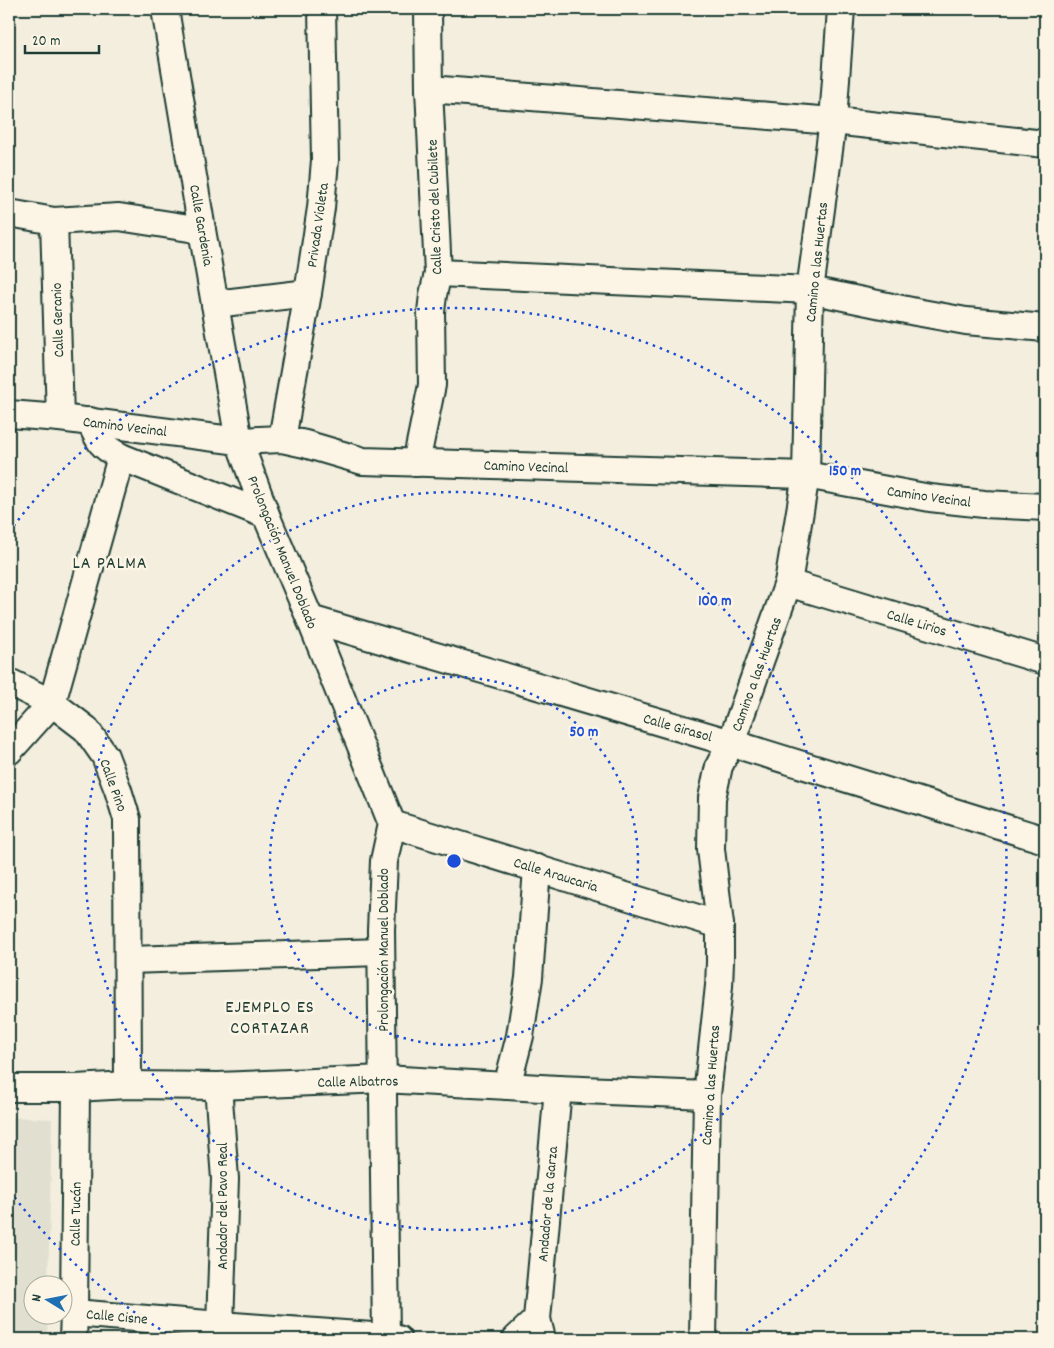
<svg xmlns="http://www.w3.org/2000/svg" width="1054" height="1348" font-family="Dekko,sans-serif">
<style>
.built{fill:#e1dfd0}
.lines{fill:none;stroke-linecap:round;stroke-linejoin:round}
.minor-casing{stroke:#1f3d34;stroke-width:30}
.minor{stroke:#fcf5e5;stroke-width:26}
.ring{fill:none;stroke:#1d4ed8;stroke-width:2.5;stroke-dasharray:2.5 5}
.labels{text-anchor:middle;stroke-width:5;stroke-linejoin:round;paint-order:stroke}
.street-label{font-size:15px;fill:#1f3d34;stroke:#fcf5e5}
.quarter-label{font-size:18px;letter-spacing:1px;fill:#1f3d34;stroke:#fcf5e5}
.centre{fill:#1d4ed8;stroke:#fcf5e5;stroke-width:2.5}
.ring-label{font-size:15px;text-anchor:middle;font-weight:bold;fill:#1d4ed8;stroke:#fcf5e5;stroke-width:5;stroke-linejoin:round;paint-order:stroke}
</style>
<rect width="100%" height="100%" fill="#f3eede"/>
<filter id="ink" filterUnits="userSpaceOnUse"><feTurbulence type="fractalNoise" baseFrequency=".02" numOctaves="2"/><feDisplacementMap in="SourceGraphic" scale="10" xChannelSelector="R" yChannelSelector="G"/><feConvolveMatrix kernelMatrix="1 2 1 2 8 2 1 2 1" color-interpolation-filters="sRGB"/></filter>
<g filter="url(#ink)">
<polygon class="built" points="9,1117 52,1119 48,1285 32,1286 32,1316 48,1316 47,1339 9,1339"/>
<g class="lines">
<g class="minor-casing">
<g id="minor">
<polyline points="165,9 202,230 239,441 266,515 310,619 392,824 384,861 381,930 386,1339"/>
<polyline points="429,89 833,121 1045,144"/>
<polyline points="9,213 54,221 119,217 202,230"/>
<polyline points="54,221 60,418"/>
<polyline points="438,273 810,290 916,312 966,321 1045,328"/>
<polyline points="215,304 308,293"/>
<polyline points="9,414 60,418 239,441 282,439 305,444 363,461 806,475 930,498 984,504 1045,507"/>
<path d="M 90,421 C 99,442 101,446 121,457 L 266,515"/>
<polyline points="282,439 308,293 321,208 325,160 322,9"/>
<polyline points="416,463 432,385 431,312 433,295 438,273 429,89 428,9"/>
<polyline points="788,583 1045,661"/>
<polyline points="310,619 731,743 1045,840"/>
<polyline points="9,682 52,703 86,729 105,756 118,790 127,819 128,1085"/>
<polyline points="9,751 52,703 121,457"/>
<polyline points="392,824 720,925"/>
<polyline points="128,960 381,952"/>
<polyline points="218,1086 225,1179 220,1325"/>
<polyline points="507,1086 520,1036 529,978 537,868"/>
<polyline points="9,1088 76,1088 128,1085 218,1086 384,1079 558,1089 707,1095"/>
<polyline points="74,1313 220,1325 386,1337 398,1339"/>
<polyline points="73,1339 74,1313 76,1088"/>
<polyline points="516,1339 537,1319"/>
<polyline points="542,1339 537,1319 558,1089"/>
<polyline points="703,1339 707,1095 719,986 720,962 720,925 711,849 712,798 719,766 731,743 788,583 806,475 810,290 833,121 841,9"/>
</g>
</g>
<use href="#minor" class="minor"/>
</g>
</g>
<g class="ring">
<circle cx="454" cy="861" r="184"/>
<circle cx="454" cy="861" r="369"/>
<path d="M173 1337A553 553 0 0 1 9 1190M9 532A553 553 0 1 1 735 1337"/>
</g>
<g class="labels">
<g class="street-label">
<text transform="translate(434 207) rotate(-92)" y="5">Calle Cristo del Cubilete</text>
<text transform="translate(202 225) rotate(80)" y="5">Calle Gardenia</text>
<text transform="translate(317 225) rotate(-82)" y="5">Privada Violeta</text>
<text transform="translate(816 262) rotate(-84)" y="5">Camino a las Huertas</text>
<text transform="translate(57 320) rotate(-92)" y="5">Calle Geranio</text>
<text transform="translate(125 426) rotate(7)" y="5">Camino Vecinal</text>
<text transform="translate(526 466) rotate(2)" y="5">Camino Vecinal</text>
<text transform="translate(929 496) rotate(8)" y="5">Camino Vecinal</text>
<text transform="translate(283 552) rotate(68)" y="5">Prolongación Manuel Doblado</text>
<text transform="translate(917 622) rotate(17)" y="5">Calle Lirios</text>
<text transform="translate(756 674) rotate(-70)" y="5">Camino a las Huertas</text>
<text transform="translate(678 727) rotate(16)" y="5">Calle Girasol</text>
<text transform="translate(114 785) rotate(70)" y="5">Calle Pino</text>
<text transform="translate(556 874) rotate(17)" y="5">Calle Araucaria</text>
<text transform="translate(383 950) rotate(-90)" y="5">Prolongación Manuel Doblado</text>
<text transform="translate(358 1081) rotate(-1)" y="5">Calle Albatros</text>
<text transform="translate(710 1085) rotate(-86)" y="5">Camino a las Huertas</text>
<text transform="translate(547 1204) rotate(-85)" y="5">Andador de la Garza</text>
<text transform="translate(222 1206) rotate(-90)" y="5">Andador del Pavo Real</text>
<text transform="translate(75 1214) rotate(-89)" y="5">Calle Tucán</text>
<text transform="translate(117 1316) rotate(5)" y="5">Calle Cisne</text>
</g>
<g class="quarter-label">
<text x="110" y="568">LA PALMA</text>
<text x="270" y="1012">EJEMPLO ES<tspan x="270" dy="21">CORTAZAR</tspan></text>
</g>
</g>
<circle cx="454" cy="861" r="8" class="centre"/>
<g class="ring-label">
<text x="845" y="475">150 m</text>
<text x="715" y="605">100 m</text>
<text x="584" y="736">50 m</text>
</g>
<rect width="1054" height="1348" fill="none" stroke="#fcf5e5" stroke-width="30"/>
<rect x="15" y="15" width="1024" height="1318" fill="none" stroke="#1f3d34" stroke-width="2" filter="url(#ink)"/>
<g transform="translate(48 1300) rotate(280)"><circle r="24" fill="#fcf5e5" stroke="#a4ab9e"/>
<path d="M0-4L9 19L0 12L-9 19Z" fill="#1f6fb2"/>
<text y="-8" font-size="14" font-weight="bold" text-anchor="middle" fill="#1f3d34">N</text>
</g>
<path d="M25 45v8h74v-8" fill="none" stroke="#1f3d34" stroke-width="2.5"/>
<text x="32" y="45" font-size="15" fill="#1f3d34" stroke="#fcf5e5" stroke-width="4" paint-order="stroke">20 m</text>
</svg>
